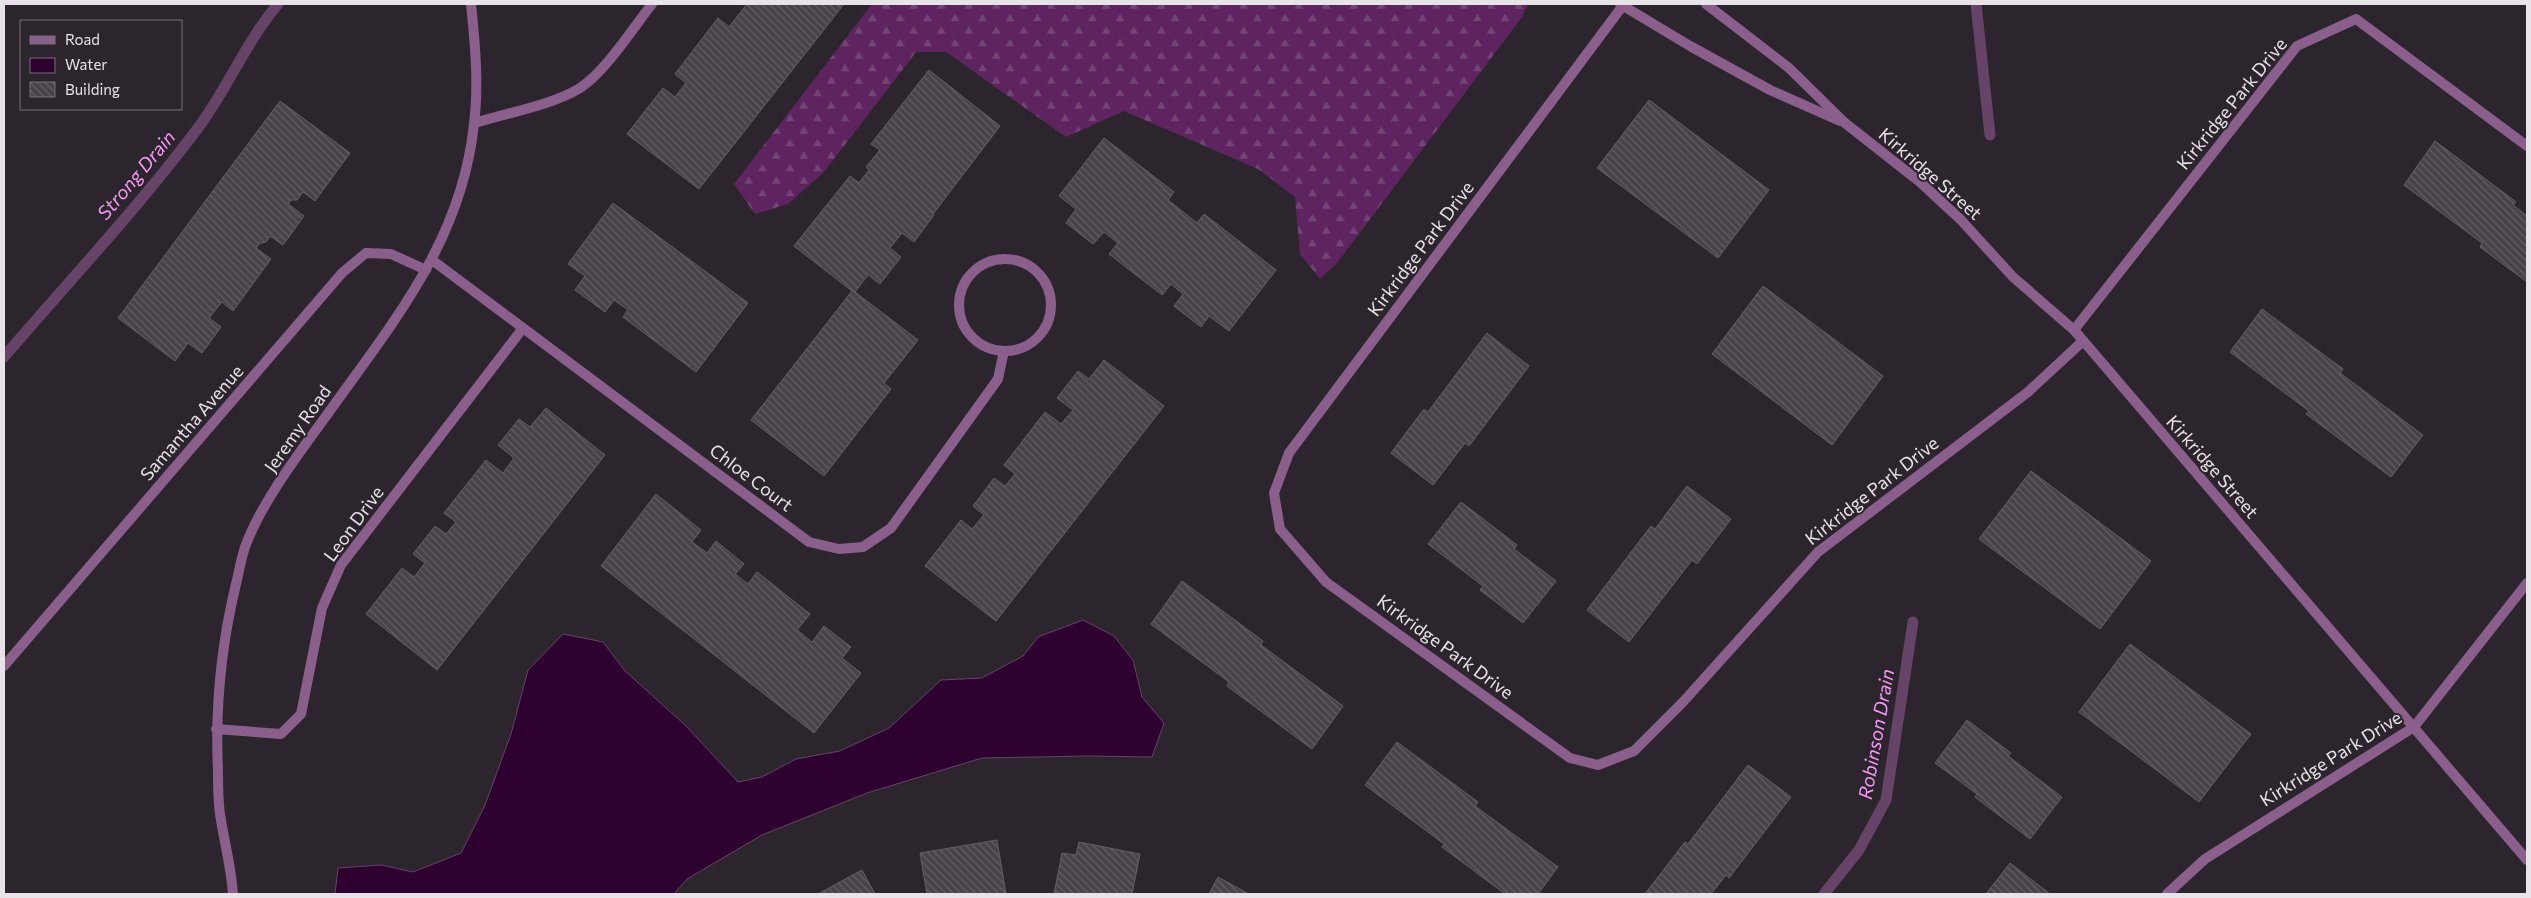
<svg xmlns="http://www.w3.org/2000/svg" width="2531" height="898" font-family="Commissioner,sans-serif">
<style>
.forest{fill:url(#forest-firs)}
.water{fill:#2d0030;stroke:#654467}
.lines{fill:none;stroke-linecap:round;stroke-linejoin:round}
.stream{stroke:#654467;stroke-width:11}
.building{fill:url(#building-back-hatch);stroke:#665d66}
.street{stroke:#8b5f8b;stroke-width:10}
.labels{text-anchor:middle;stroke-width:4;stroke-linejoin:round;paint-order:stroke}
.street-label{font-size:18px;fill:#e8e3e8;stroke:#2d252d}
.water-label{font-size:19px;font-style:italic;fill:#f398f4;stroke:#2d252d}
</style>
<defs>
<pattern id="forest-firs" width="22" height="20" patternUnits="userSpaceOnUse" patternTransform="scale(1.25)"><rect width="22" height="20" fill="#5e2460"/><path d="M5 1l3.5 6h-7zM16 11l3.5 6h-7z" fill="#754477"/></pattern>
<pattern id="building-back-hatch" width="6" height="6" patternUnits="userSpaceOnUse" patternTransform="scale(1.25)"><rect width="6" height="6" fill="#4a424a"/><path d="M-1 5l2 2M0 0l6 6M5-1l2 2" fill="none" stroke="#645d64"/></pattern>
</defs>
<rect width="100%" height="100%" fill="#2d252d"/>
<polygon class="forest" points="872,4 1528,4 1522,17 1337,263 1320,279 1300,254 1295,197 1258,169 1124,111 1066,137 946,52 916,52 824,172 788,204 755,214 734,184"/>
<polygon class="water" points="1083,620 1114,636 1133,660 1142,697 1164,723 1152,757 1088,756 982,758 867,793 762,835 687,879 674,894 335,894 338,868 381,865 413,872 461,853 485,805 511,734 528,670 563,634 603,642 625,671 685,725 738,782 762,777 796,759 840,751 889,728 941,680 982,678 1023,656 1038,637"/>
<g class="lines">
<g class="stream">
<polyline points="1976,4 1990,135"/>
<path d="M 4,357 C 69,281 138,208 198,128 C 228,88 245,43 278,4"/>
<polyline points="1824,894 1859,850 1886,800 1913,622"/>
</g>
</g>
<g class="building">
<polygon points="747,4 844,4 699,189 627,134 663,88 675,97 686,83 675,74 718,18 729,27"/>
<polygon points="929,70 1000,126 933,214 934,215 914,242 902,233 890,248 901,257 880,284 868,275 855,292 918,340 884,383 891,389 824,476 751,420 852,291 794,246 850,176 859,183 869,170 866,167 880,150 871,144"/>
<polygon points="1649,100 1769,190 1718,258 1597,168"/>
<polygon points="280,101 350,153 315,201 303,192 297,200 291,200 288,204 304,216 283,245 270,236 266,242 260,243 256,248 271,259 233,311 222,302 209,318 221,327 202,353 188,343 175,361 118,318"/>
<polygon points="1104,138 1174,192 1168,200 1197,223 1204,214 1276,270 1229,331 1209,316 1201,327 1174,306 1183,294 1171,284 1162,295 1109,254 1118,243 1104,232 1093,244 1066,223 1076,209 1059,196"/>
<polygon points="2435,141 2516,202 2513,205 2527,216 2527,282 2480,247 2482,243 2404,185"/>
<polygon points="613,203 748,303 696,372 623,317 628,310 614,300 605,312 575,290 585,276 568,264"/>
<polygon points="1763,286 1883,376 1832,445 1712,354"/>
<polygon points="2262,309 2343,369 2340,373 2423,435 2391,477 2306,414 2309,411 2230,352"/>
<polygon points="1487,333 1529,366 1469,446 1465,443 1433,485 1391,453 1424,409 1428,412"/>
<polygon points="1104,360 1164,406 996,621 925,566 961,520 972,529 984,515 973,506 994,478 1005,486 1015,474 1004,465 1045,412 1061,424 1073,410 1057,398 1078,371 1089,379"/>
<polygon points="546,408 605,455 437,670 366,614 402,568 414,577 425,563 413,554 435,526 446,534 456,522 444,513 486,460 503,473 514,458 498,445 519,419 530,427"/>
<polygon points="2031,471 2151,561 2100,629 1979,539"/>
<polygon points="1687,486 1731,519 1697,564 1692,560 1629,642 1587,610 1651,526 1655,529"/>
<polygon points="656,494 701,530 692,542 707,553 716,541 744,564 735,574 748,584 757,572 810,614 797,630 812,642 824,626 851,647 842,658 861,673 814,733 601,566"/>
<polygon points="1461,502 1517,545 1514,549 1556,581 1523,623 1480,590 1483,586 1428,544"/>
<polygon points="1182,581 1263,641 1261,645 1343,706 1312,749 1227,686 1229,682 1151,624"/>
<polygon points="2130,644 2251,734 2199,802 2079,712"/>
<polygon points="1967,720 2011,753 2008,756 2062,797 2030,839 1975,797 1977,794 1935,763"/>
<polygon points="1397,742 1478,802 1475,806 1558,867 1538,894 1505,894 1442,847 1444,844 1365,785"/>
<polygon points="1748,765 1791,797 1729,878 1726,875 1711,894 1645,894 1685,842 1688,844"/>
<polygon points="997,840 1006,894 927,894 920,853"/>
<polygon points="1079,842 1140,854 1132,894 1054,894 1062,853 1076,855"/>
<polygon points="2010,863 2050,894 1986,894"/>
<polygon points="862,870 875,894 818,894"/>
<polygon points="1218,877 1249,894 1209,894"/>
</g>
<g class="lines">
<g class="street">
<polyline points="1620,4 1690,46 1770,90 1840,121"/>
<polyline points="1624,4 1289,453 1274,493 1280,529 1326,582 1570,758 1598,765 1634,751 1683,702 1818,552 2028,392 2083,341"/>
<polyline points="1706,4 1789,68 1845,123 1920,182 1961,220 2013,277 2074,330 2527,860"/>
<path d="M 475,123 C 506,113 553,105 580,88 C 605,72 633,28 652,4"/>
<circle cx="1005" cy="305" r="46"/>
<polyline points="432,260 809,542 839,549 863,547 891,528 998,379 1004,351"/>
<polyline points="2074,330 2297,46 2356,19 2527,146"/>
<polyline points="4,666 342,273 366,253 391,254 426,270"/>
<polyline points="216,729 281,734 301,714 322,608 341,565 523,328"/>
<path d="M 233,894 C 231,866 224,841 220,814 C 218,800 218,785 218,770 C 215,707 221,646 236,584 C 239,572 241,559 245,547 C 262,501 300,452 329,412 C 394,321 462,240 474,124 C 479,84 475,43 471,4"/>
<polyline points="2167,894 2205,859 2414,727 2527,583"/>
</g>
</g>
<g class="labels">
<g class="street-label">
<text transform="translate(2232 104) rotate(-51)" y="6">Kirkridge Park Drive</text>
<text transform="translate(1930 174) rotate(41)" y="6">Kirkridge Street</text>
<text transform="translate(1421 249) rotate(-53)" y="6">Kirkridge Park Drive</text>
<text transform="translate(192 423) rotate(-49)" y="6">Samantha Avenue</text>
<text transform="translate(298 429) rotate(-55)" y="6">Jeremy Road</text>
<text transform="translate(2212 467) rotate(49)" y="6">Kirkridge Street</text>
<text transform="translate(751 478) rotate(37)" y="6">Chloe Court</text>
<text transform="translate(1872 491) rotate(-38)" y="6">Kirkridge Park Drive</text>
<text transform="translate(354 524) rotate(-54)" y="6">Leon Drive</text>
<text transform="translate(1445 647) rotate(36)" y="6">Kirkridge Park Drive</text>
<text transform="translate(2331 759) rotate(-32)" y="6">Kirkridge Park Drive</text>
</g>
<g class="water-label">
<text transform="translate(136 175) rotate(-50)" y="7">Strong Drain</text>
<text transform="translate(1876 734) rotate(-80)" y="7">Robinson Drain</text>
</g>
</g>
<rect width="2531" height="898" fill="none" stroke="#e8e3e8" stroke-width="10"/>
<rect x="20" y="20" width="162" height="90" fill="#2d252d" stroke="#787178"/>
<rect x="30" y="36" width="25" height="8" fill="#8b5f8b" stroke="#787178"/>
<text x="65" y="45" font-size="15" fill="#e8e3e8">Road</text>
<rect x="30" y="58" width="25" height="15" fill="#2d0030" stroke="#787178"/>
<text x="65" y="70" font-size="15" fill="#e8e3e8">Water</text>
<rect x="30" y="82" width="25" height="15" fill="url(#building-back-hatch)" stroke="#787178"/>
<text x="65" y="95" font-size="15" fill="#e8e3e8">Building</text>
</svg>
